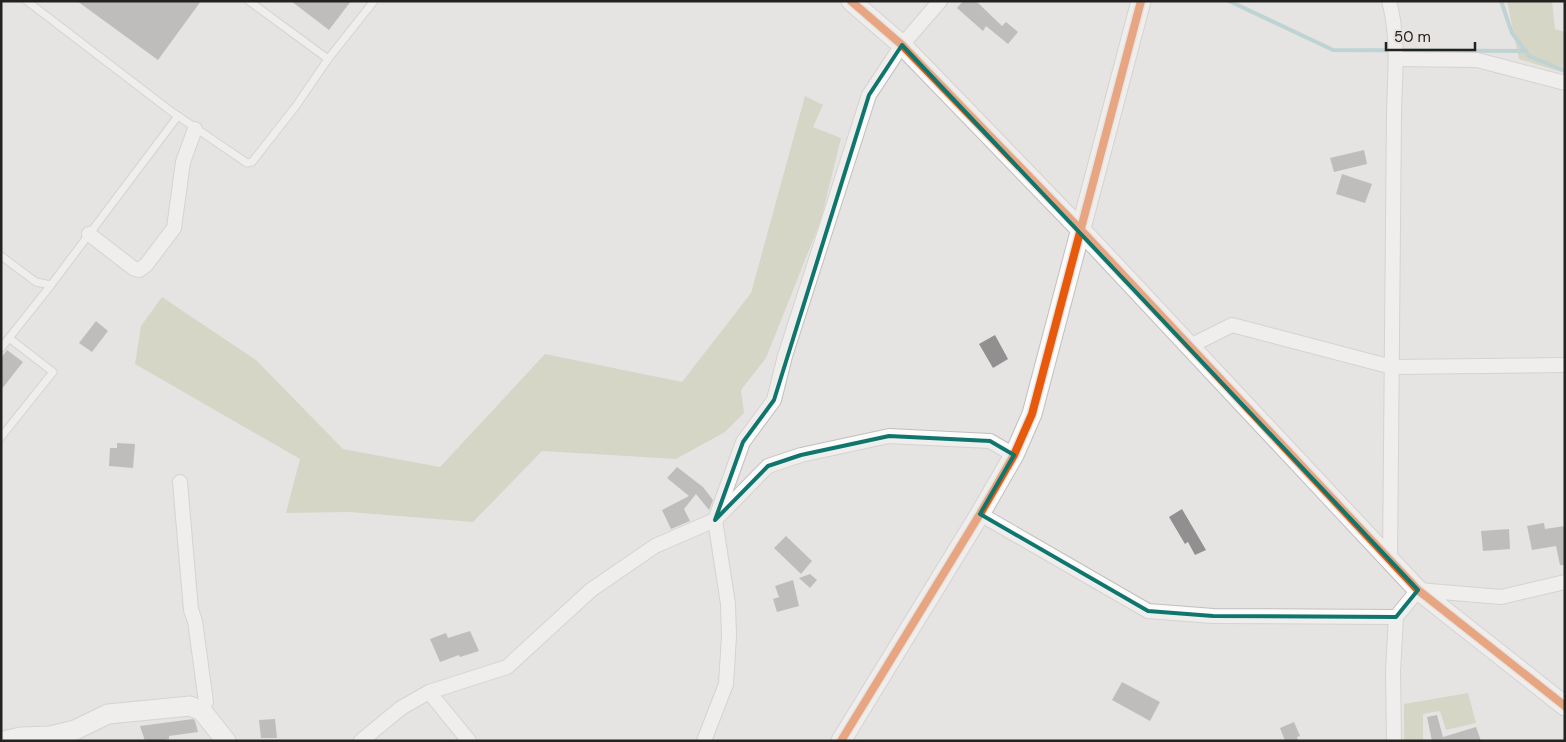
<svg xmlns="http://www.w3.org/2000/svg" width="1566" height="742" font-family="'DM Sans',sans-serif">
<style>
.forest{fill:#c3c5a7}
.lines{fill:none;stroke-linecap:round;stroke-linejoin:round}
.stream{stroke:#8ebec2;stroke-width:4}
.building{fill:#918f8f}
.lane-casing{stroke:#c1bfbe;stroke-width:9}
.street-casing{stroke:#c1bfbe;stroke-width:16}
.secondary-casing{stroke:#c1bfbe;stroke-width:21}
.lane{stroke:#fbfbfb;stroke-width:7}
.street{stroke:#fbfbfb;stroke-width:14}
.secondary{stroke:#fbfbfb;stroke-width:19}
.cycleway-casing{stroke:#e8e4e0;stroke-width:11}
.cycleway{stroke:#e8590c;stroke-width:8}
.marked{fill:none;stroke:#0f766e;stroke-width:4;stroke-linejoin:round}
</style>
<rect width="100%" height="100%" fill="#e6e4e2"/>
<g class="forest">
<polygon points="1507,1 1552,1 1555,29 1565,32 1565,73 1519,59"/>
<polygon points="805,96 823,105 813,127 841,138 821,220 766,358 741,390 744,413 725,432 676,459 542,451 473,522 349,512 286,513 300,459 135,364 141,326 162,297 256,360 343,449 440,467 545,354 682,382 751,293"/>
<polygon points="1468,693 1476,723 1446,730 1440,711 1423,714 1423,741 1404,741 1404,704"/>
</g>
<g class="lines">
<g class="stream">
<polyline points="1229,1 1333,50 1526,51"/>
<polyline points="1501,1 1512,33 1529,56 1565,71"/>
</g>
</g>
<g class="building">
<polygon points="77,1 201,1 158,60"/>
<polygon points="291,1 351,1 329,30"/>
<polygon points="963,1 976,1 1002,26 1006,22 1018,32 1008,44 986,26 983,31 957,8"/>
<polygon points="1364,150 1367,164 1334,172 1330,158"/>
<polygon points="1342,174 1372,184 1365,203 1336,194"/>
<polygon points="96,321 108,331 92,352 79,343"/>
<polygon points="995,335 1008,359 993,368 979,344"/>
<polygon points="7,350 23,362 1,390 1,358"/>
<polygon points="117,443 135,444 133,468 109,466 110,448 117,448"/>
<polygon points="677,467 703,487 713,500 709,510 696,494 684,509 690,521 671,529 662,510 689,496 667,478"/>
<polygon points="1182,509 1206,550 1195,555 1188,542 1185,544 1169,517"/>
<polygon points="1544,523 1545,529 1565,526 1565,565 1560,565 1556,546 1532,550 1527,526"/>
<polygon points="1509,529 1510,549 1483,551 1481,531"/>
<polygon points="786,536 812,561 801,574 774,548"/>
<polygon points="810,574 817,580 810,588 799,578"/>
<polygon points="793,580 799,606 777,612 773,599 779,597 775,586"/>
<polygon points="470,631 479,651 460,657 459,655 440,662 430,639 446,633 448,638"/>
<polygon points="1122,682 1160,702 1150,721 1112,700"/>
<polygon points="1437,715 1443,737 1476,727 1481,741 1432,741 1427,717"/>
<polygon points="193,719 195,721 198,732 169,736 169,739 158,741 145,741 140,726"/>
<polygon points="275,719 277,738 261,738 259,720"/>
<polygon points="1294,722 1300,736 1297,737 1298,741 1285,741 1280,728"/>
</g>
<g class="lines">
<g class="lane-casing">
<g id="lane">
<polyline points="27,1 172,112 247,163 252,162 296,106 328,59"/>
<polyline points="249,1 328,59 374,1"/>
<polyline points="1,256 36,282 51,285 178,116"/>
<polyline points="1,348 51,285"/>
<polyline points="1,437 53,372 9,338"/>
</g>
</g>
<g class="street-casing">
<g id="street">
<path d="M 1389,1 C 1399,37 1395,75 1394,112 L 1390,562"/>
<polyline points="1396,59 1477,60 1565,83"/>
<polyline points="89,234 133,268 139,270 146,265 174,228 183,162 195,129"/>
<polyline points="1190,346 1232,325 1392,367 1565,365"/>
<polyline points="180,482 191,610 195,621 206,702 202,711"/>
<polyline points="980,514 1148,611 1213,616 1396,617 1418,590 1501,597 1565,582"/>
<polyline points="429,692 469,741"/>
<polyline points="361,741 401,708 429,692 507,667 591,590 655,546 715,520 768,466 801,455 889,436 990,441 1014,455"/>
<polyline points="704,741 726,684 729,636 728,604 715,520 743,442 774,400 785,356 869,95 902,45 940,1"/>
<polyline points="1394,741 1393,671 1396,617"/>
</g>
</g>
<g class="secondary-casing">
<g id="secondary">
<polyline points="851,1 902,45 1081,230 1418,590 1565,706"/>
<polyline points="3,741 21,737 50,736 75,730 108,714 190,706 202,711 226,741"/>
<polyline points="841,741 980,514 1014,455 1032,414 1141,1"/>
</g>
</g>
<use href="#lane" class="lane"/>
<use href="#street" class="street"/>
<use href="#secondary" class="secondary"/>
<g class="cycleway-casing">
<g id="cycleway">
<polyline points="851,1 902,45 1081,230 1418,590 1565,706"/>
<polyline points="841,741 980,514 1014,455 1032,414 1141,1"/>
</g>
</g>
<use href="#cycleway" class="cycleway"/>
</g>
<path d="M0 0H1566V742H0ZM 902,45 L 1418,590 L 1396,617 L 1213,616 L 1148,611 L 980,514 L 1014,455 L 990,441 L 889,436 L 801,455 L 768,466 L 715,520 L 743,442 L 774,400 L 869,95 Z" fill="#e6e4e2" fill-opacity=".55" fill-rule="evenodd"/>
<path class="marked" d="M 902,45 L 1418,590 L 1396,617 L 1213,616 L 1148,611 L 980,514 L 1014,455 L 990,441 L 889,436 L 801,455 L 768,466 L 715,520 L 743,442 L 774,400 L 869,95 Z"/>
<rect width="1566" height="742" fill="none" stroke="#232221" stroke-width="5"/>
<path d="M1386 42v8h89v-8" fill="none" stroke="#232221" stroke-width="2.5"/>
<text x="1394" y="42" font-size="15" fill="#232221" stroke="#e8e4e0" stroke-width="4" paint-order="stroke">50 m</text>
</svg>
